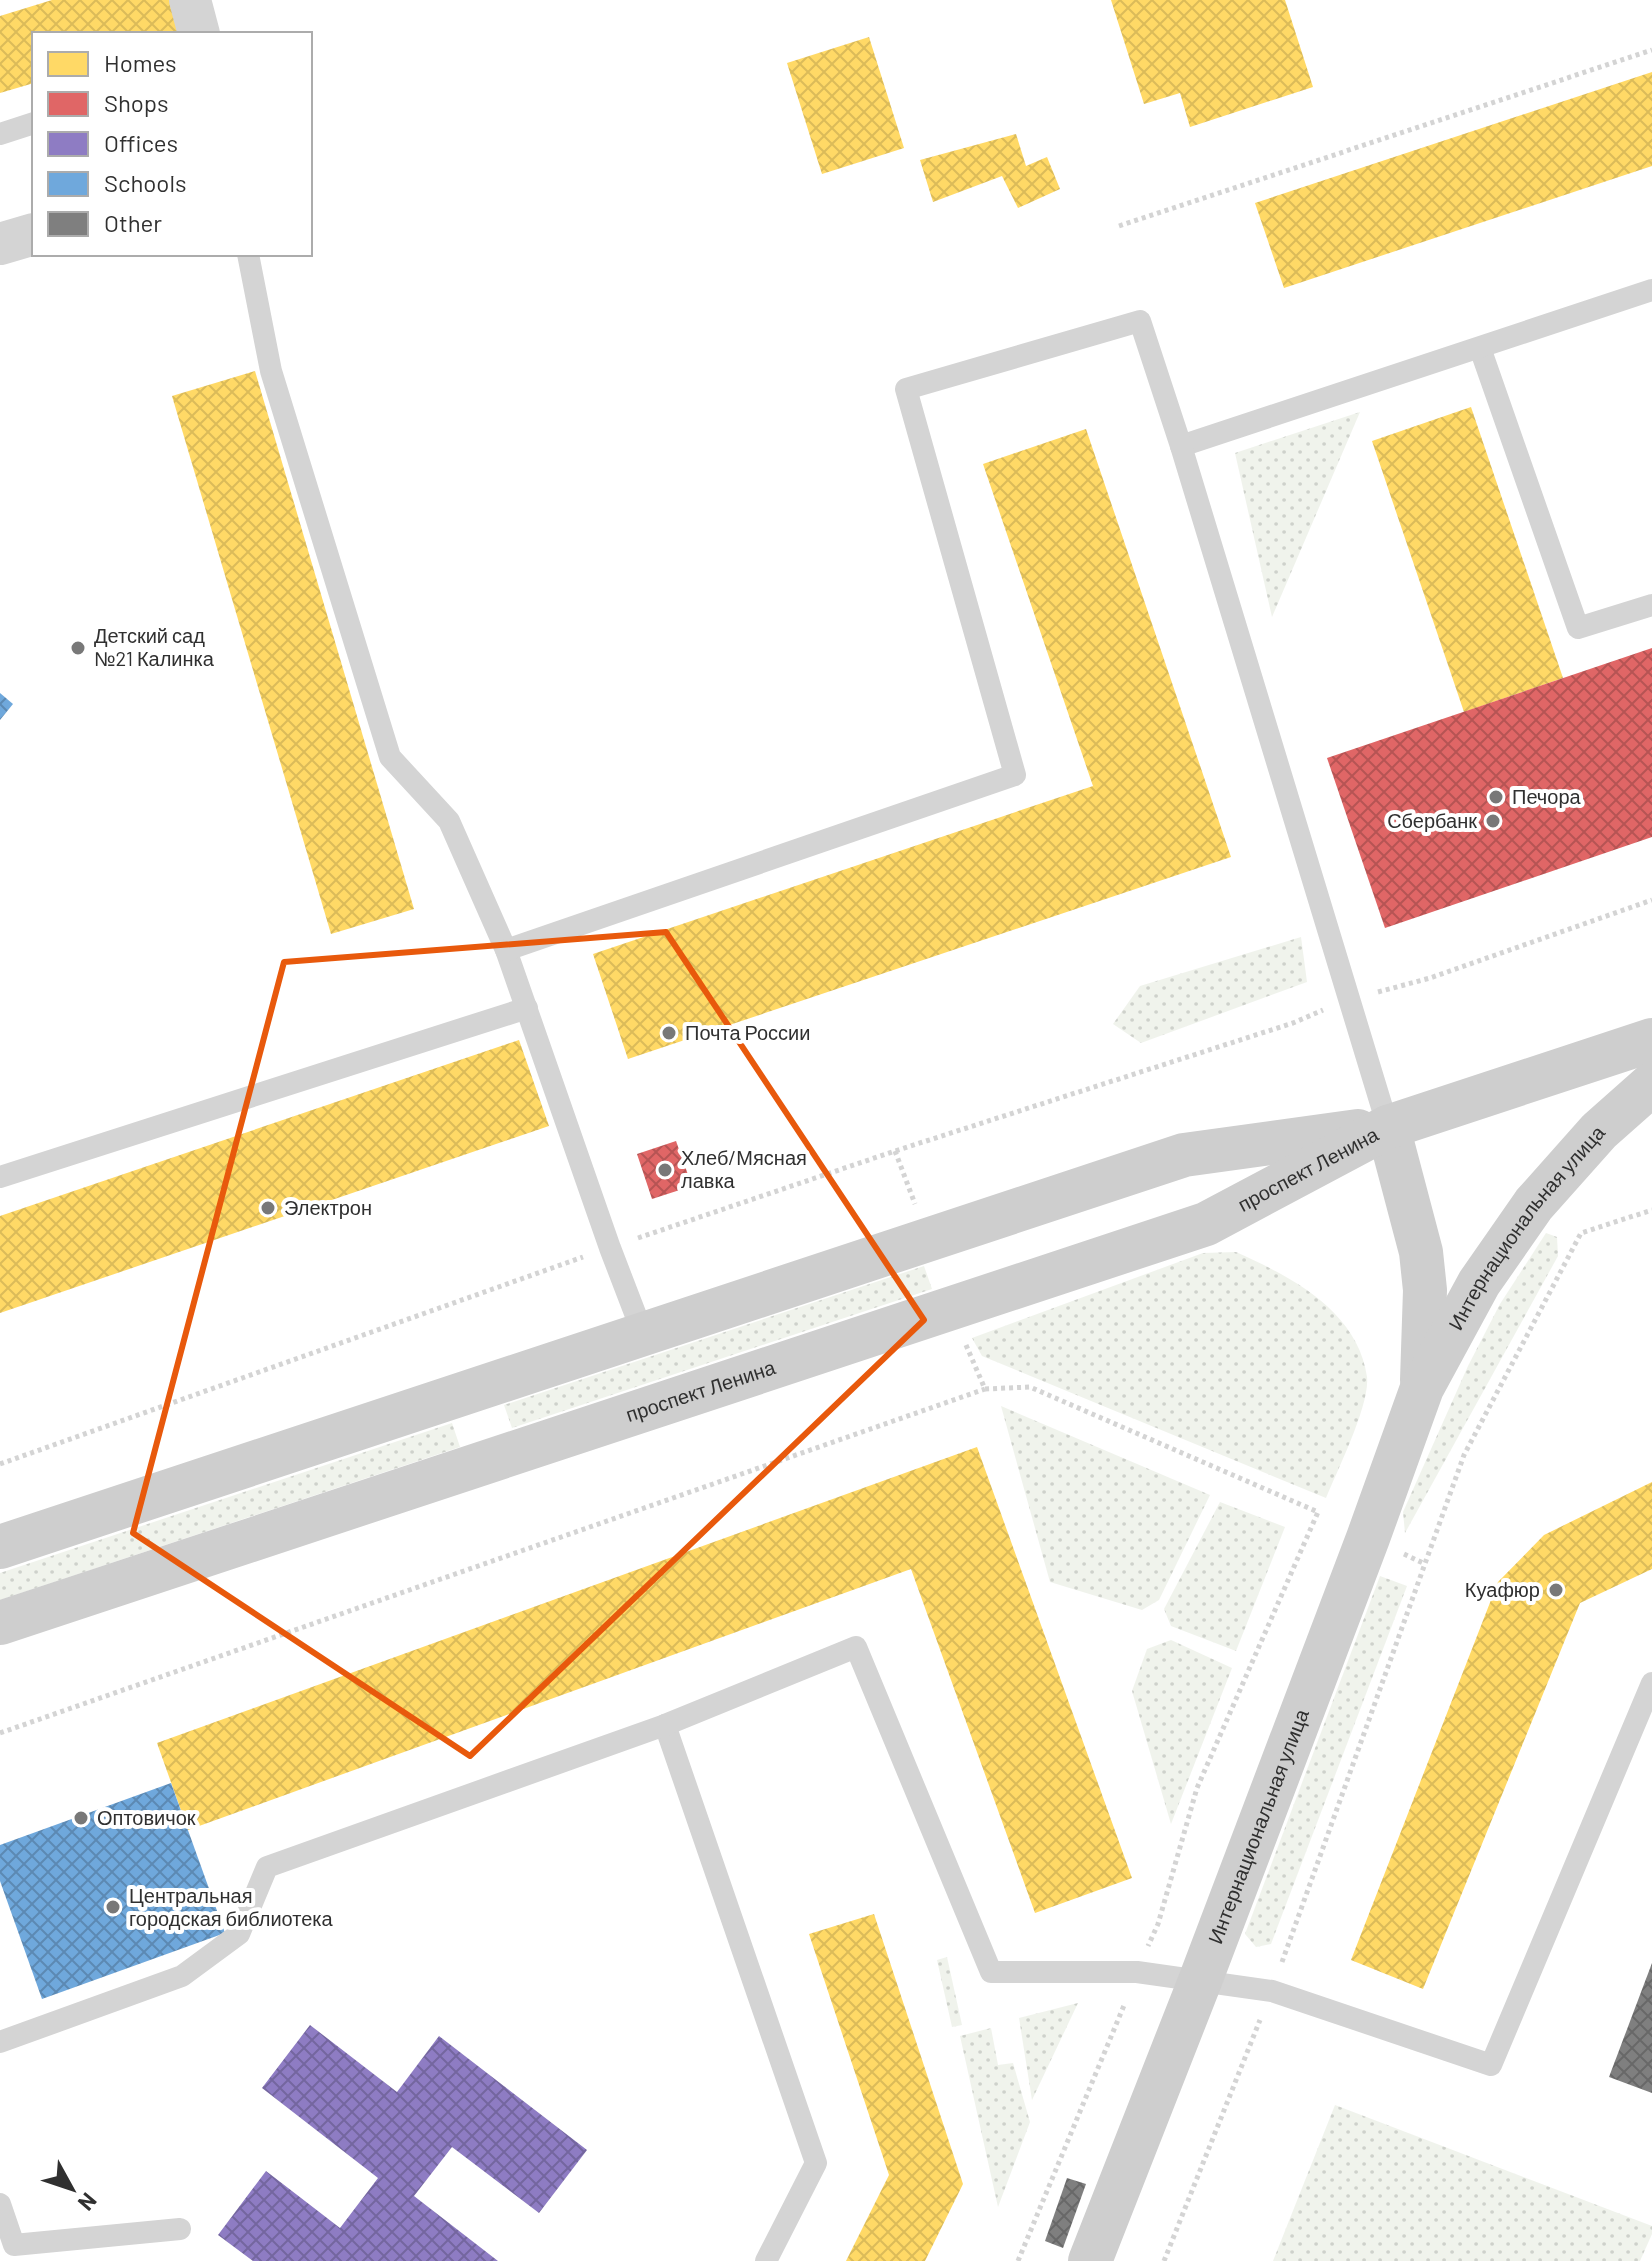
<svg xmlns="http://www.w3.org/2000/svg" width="1652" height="2261" font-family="Barlow,sans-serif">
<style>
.green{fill:url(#green-dots)}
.homes{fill:url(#homes-cross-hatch)}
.shops{fill:url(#shops-cross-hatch)}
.offices{fill:url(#offices-cross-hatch)}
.schools{fill:url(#schools-cross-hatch)}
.building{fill:url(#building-cross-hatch)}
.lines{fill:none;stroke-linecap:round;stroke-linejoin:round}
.path{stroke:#d4d4d4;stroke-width:5;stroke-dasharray:4 4;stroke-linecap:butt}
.lane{stroke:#d4d4d4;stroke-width:22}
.street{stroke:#d4d4d4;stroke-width:42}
.secondary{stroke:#cecece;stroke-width:44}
.marked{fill:none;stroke:#e8590c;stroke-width:6;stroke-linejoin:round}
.poi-dot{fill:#787878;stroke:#fff;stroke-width:3}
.labels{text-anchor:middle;stroke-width:8;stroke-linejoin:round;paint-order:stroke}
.poi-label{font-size:20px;fill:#303030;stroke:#fff;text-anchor:start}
.street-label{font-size:20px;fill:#303030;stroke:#fff}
</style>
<defs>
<pattern id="green-dots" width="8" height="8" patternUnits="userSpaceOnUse" patternTransform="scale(2)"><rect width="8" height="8" fill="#f0f3ec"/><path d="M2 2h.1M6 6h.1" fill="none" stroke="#ced1cb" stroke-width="1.8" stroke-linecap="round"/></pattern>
<pattern id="homes-cross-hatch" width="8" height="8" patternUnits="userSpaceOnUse" patternTransform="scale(2)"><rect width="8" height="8" fill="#ffd966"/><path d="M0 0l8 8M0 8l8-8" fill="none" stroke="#dbbb59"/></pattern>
<pattern id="shops-cross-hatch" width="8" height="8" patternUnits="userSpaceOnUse" patternTransform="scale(2)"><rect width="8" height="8" fill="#e06666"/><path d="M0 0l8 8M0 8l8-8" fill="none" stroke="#b65454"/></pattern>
<pattern id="offices-cross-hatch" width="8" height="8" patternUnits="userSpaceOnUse" patternTransform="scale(2)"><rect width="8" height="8" fill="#8e7cc3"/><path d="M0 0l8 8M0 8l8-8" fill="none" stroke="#74669f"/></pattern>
<pattern id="schools-cross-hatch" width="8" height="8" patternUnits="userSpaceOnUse" patternTransform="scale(2)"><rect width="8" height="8" fill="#6fa8dc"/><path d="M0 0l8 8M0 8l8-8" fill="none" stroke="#5c89b3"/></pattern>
<pattern id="building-cross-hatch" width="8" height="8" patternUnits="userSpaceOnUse" patternTransform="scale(2)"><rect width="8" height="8" fill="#7f7f7f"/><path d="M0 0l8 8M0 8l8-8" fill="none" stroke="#686868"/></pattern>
</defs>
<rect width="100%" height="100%" fill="#fff"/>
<g class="green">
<polygon points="1360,412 1272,617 1235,453"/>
<polygon points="1301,937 1307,982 1141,1043 1113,1024 1140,986"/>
<polygon points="1546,1233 1557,1237 1558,1256 1405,1533 1403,1512 1468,1366 1500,1304"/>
<path d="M 1236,1252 C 1290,1276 1358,1311 1367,1377 C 1370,1405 1337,1471 1326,1498 L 982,1356 L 972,1338 L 1203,1253 Z"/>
<polygon points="924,1266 932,1289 512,1428 504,1405"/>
<polygon points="1001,1406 1210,1495 1159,1600 1142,1610 1050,1582"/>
<polygon points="452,1423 460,1447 0,1600 0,1573"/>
<polygon points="1220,1502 1285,1527 1236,1651 1171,1626 1164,1609"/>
<polygon points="1380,1576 1407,1586 1271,1944 1256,1947 1245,1934"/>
<polygon points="1171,1640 1232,1668 1171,1824 1132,1691 1147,1649"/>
<polygon points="947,1957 962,2025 952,2027 937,1960"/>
<polygon points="1078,2003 1032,2100 1019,2018"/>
<polygon points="991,2028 998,2065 1013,2063 1030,2122 998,2207 960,2036"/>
<polygon points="1335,2105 1652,2226 1652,2234 1640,2261 1273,2261"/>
</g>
<g class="homes">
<polygon points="52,0 181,0 192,34 34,34 34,83 0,93 0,16"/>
<polygon points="1111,0 1285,0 1313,87 1190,127 1180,93 1144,104"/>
<polygon points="869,37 904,148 822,174 787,63"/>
<polygon points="1652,72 1652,166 1284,288 1255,203"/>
<polygon points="1016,134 1026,166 1047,157 1060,189 1018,208 1002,176 933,202 920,160"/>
<polygon points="255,371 414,909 331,934 172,396"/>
<polygon points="1471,407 1563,678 1464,712 1372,441"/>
<polygon points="1086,429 1231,857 628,1059 593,954 1093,786 983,464"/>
<polygon points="519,1040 549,1126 0,1313 0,1216"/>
<polygon points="977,1447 1132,1878 1035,1913 911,1569 188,1830 157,1743"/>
<polygon points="1652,1482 1652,1569 1580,1603 1423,1989 1351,1960 1498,1582 1544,1535"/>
<polygon points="874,1914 963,2184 925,2261 846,2261 889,2175 809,1934"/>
</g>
<g class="shops">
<polygon points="1652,648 1652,837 1385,928 1327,758"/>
<polygon points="676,1141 692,1186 652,1199 637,1154"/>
</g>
<polygon class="offices" points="310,2025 397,2092 439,2036 587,2150 539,2213 452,2147 414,2196 498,2261 253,2261 218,2235 266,2171 340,2228 378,2178 262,2088"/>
<g class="schools">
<polygon points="0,693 13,704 0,720"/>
<polygon points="171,1783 225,1933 42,1999 0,1881 0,1845"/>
</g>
<g class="building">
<polygon points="1652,1963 1652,2093 1609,2077"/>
<polygon points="1067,2178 1086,2184 1063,2248 1045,2241"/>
</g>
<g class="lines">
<g class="path">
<polyline points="1119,226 1652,50"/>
<polyline points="1378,992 1430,978 1652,900"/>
<polyline points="895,1151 915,1204"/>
<polyline points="638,1238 895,1151 1293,1023 1323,1010"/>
<polyline points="966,1345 985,1389 1030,1387 1318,1512 1197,1788 1158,1924 1148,1946"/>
<polyline points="0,1464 583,1257"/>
<polyline points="1404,1554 1425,1564"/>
<polyline points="0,1733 985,1389"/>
<polyline points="1282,1962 1464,1455 1581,1233 1652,1210"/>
<polyline points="1018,2261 1125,2003"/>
<polyline points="1164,2261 1260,2020"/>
</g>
<g class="lane">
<polyline points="0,134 34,123"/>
<polyline points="248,254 271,371 390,757 449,821 506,950 610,1248 643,1334"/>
<polyline points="1480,348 1578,628 1652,605"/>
<polyline points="1181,446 1652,290"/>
<polyline points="506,950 1015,775 906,389 1140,321 1181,446 1388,1127"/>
<polyline points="0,1177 527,1008"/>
<polyline points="665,1725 816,2163 766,2261"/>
<polyline points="0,2042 182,1976 239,1934 267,1867 665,1725 856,1647 991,1972 1137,1972 1272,1991 1491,2065 1652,1683"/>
<polyline points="0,2204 14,2245 180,2229"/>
</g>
<g class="street">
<polyline points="190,0 199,34"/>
<polyline points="0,244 34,234"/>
</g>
<g class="secondary">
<polyline points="1388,1127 1421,1252 1425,1290 1422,1380"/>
<polyline points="0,1547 1184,1155 1358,1131"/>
<path id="s1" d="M 0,1623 L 1206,1224 L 1388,1127 L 1652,1040"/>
<path id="s2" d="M 1090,2261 L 1200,1981 L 1368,1538 L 1422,1388 L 1479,1283 L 1534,1204 L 1599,1131 L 1652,1084"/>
</g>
</g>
<path class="marked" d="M 666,932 L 924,1320 L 470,1756 L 133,1533 L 284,962 Z"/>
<g class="poi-dot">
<circle cx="78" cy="648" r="8"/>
<circle cx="1496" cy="797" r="8"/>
<circle cx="1493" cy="821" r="8"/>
<circle cx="669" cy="1033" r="8"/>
<circle cx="665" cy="1170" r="8"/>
<circle cx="268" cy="1208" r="8"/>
<circle cx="1556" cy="1590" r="8"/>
<circle cx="81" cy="1818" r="8"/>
<circle cx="113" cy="1907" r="8"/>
</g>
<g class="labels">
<g class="poi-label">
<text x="94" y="643">Детский сад<tspan x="94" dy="23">№21 Калинка</tspan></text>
<text x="1512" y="804">Печора</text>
<text x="1477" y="828" text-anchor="end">Сбербанк</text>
<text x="685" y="1040">Почта России</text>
<text x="681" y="1165">Хлеб/Мясная<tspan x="681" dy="23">лавка</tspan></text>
<text x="284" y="1215">Электрон</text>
<text x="1540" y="1597" text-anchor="end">Куафюр</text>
<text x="97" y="1825">Оптовичок</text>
<text x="129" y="1903">Центральная<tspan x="129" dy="23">городская библиотека</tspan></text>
</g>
<g class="street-label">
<text dy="7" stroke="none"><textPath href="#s1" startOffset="1386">проспект Ленина</textPath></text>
<text dy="7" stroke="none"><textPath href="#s2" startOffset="1126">Интернациональная улица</textPath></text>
<text dy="7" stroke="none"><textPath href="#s1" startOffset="738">проспект Ленина</textPath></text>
<text dy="7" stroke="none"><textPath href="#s2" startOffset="466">Интернациональная улица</textPath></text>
</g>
</g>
<rect x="32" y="32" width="280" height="224" fill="#ffffff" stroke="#acacac" stroke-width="2"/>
<rect x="48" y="52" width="40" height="24" fill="#ffd966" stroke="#acacac" stroke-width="2"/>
<text x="104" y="72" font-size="24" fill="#303030">Homes</text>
<rect x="48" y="92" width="40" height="24" fill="#e06666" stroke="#acacac" stroke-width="2"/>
<text x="104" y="112" font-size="24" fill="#303030">Shops</text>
<rect x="48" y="132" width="40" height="24" fill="#8e7cc3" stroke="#acacac" stroke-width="2"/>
<text x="104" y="152" font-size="24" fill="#303030">Offices</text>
<rect x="48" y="172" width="40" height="24" fill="#6fa8dc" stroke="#acacac" stroke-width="2"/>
<text x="104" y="192" font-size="24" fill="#303030">Schools</text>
<rect x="48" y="212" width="40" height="24" fill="#7f7f7f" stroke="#acacac" stroke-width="2"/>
<text x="104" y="232" font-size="24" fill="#303030">Other</text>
<g transform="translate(72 2189) rotate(130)" stroke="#ffffff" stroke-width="6" paint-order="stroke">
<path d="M0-6L14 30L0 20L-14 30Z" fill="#303030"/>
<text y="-12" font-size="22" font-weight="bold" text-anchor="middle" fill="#303030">N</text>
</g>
</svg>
